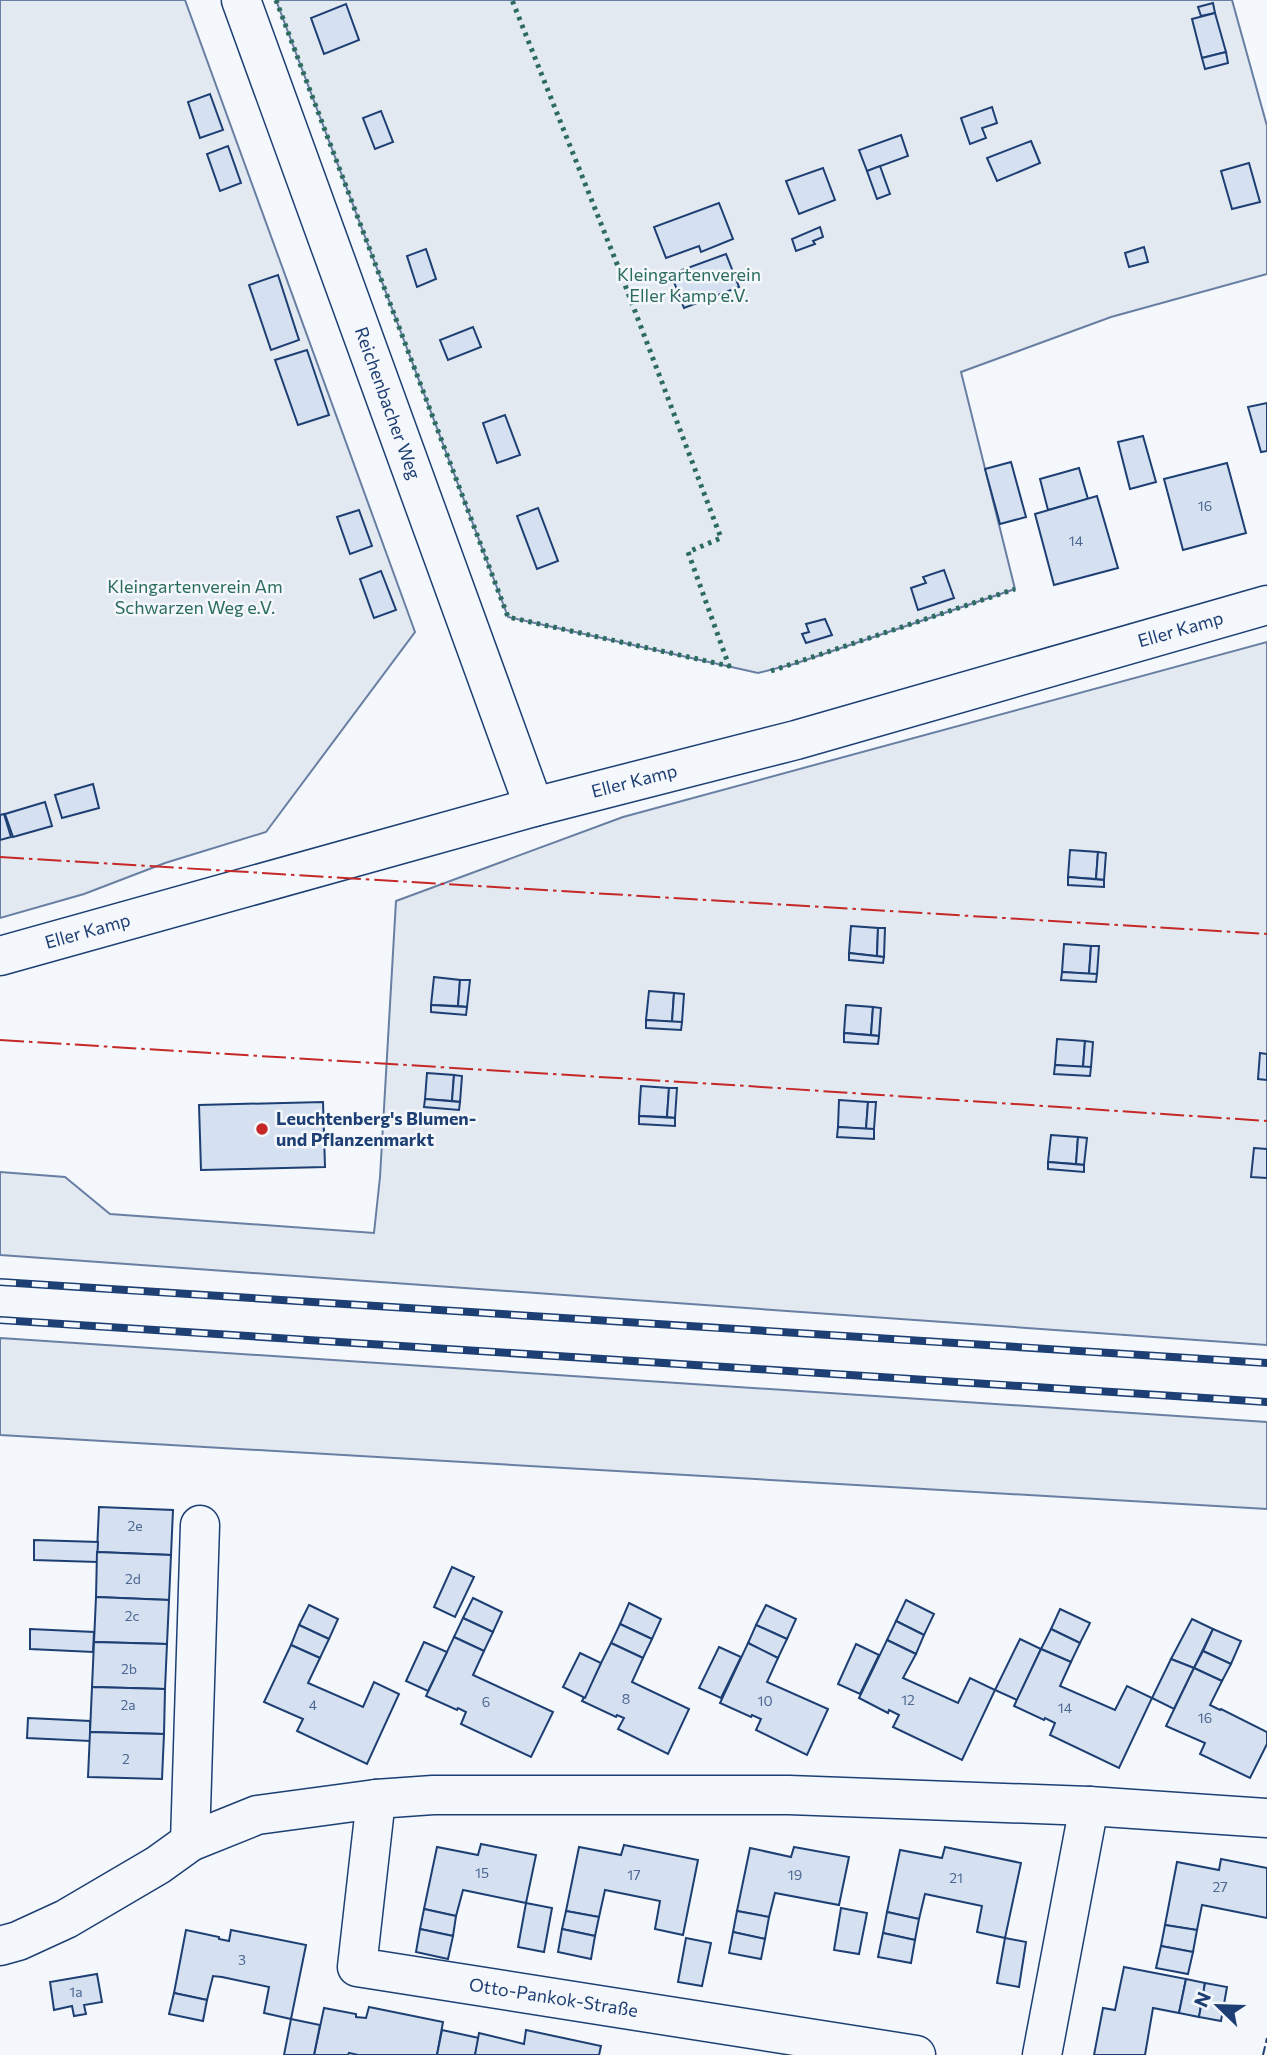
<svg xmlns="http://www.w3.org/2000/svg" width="1267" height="2055" font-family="Commissioner,sans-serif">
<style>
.green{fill:#e3e9f0;stroke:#687fa3;stroke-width:2}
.building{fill:#d5e0f0;stroke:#1d3f73;stroke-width:2}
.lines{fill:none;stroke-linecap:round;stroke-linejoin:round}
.minor-casing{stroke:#1d3f73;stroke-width:41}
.minor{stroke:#f4f7fb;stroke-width:38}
.rail-casing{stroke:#1d3f73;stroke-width:8}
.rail{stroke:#f4f7fb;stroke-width:5;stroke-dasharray:16;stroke-linecap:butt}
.hedge{stroke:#2c6c60;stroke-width:5;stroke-dasharray:3.5 5;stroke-linecap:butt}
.fence{stroke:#1d3f73;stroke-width:2;stroke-dasharray:9 3.5;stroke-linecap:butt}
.power{stroke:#c62828;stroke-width:2;stroke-dasharray:24 5 3.5 5;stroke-linecap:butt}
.poi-dot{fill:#c62828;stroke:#f4f7fb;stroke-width:2.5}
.labels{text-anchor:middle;stroke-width:5;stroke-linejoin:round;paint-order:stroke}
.number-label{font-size:14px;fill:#4b6792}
.park-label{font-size:18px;fill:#2c6c60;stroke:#f4f7fb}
.street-label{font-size:18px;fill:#1d3f73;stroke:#f4f7fb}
.poi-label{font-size:18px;font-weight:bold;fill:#1d3f73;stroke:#f4f7fb;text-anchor:start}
</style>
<rect width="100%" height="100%" fill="#f4f7fb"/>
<g class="green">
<polygon points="0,0 185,0 415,632 266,832 165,863 84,894 0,918"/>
<polygon points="276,0 1232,0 1267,126 1267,274 1111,317 961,372 1015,589 794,664 758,673 508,617"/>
<polygon points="1267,642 1267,1345 0,1255 0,1172 65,1177 110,1214 374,1233 380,1177 396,901 623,817"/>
<polygon points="0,1338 1267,1422 1267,1509 0,1435"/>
</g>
<g class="building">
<polygon points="1213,3 1215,13 1201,16 1198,7"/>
<polygon points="346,4 359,40 324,54 311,18"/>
<polygon points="1215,13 1226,52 1202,58 1192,19"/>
<polygon points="1226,52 1228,63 1205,69 1202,58"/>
<polygon points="210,94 223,130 200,138 188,102"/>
<polygon points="992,107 997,123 982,128 986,138 970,144 961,118"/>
<polygon points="381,111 393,142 375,149 363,118"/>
<polygon points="901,135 908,156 867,171 859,150"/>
<polygon points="1031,141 1040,163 997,181 987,158"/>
<polygon points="228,146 241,183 220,191 207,154"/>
<polygon points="1249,163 1260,202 1232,209 1221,171"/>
<polygon points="880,166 890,194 877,199 867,171"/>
<polygon points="823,168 835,200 799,214 786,181"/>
<polygon points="719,203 733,239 701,252 699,246 666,258 654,227"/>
<polygon points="820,227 823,237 813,241 815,244 796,251 792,239"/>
<polygon points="1144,247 1148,262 1129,267 1125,253"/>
<polygon points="426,249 436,279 417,287 407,256"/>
<polygon points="726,254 739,287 684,308 671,274"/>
<polygon points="278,275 299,340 271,350 249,285"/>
<polygon points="473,327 481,347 448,360 440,340"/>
<polygon points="307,350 329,415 298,425 275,360"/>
<polygon points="1267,403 1267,451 1261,452 1248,407"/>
<polygon points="505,415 520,455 497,463 483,423"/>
<polygon points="1143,436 1156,482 1130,489 1118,442"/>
<polygon points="1011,462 1026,517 1000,524 985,469"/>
<polygon points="1227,463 1246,533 1183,550 1164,479"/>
<polygon points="1079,468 1088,499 1048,510 1040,479"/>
<polygon points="1097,496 1118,568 1054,585 1035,514"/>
<polygon points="538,508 558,561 537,569 517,516"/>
<polygon points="359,510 372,546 350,554 337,517"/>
<polygon points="944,570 954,598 918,610 911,588 926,583 923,577"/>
<polygon points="381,571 396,610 374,618 360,579"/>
<polygon points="825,619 832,635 806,643 802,634 809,632 806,624"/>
<polygon points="93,784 99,808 62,818 55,795"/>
<polygon points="45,802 52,826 13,837 5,814"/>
<polygon points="4,814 11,837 0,840 0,815"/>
<polygon points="1070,850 1098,852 1096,879 1068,877"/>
<polygon points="1098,852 1106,853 1104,880 1096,879"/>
<polygon points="1068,877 1104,880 1104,887 1068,885"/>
<polygon points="851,926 878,928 877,956 849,953"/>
<polygon points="878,928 885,928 884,957 877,956"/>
<polygon points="1064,944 1091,946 1089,974 1062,972"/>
<polygon points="1091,946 1099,946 1097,974 1089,974"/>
<polygon points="849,953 884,957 883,963 849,960"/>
<polygon points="1062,972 1097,974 1096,982 1061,980"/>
<polygon points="434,977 460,980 458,1006 431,1005"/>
<polygon points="460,980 470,980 467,1007 458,1006"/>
<polygon points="649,991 674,993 672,1022 646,1020"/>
<polygon points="674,993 684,994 682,1022 672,1022"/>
<polygon points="431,1005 467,1007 466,1015 431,1012"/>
<polygon points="846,1005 873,1007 871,1035 844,1033"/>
<polygon points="873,1007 881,1008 879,1036 871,1035"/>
<polygon points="646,1020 682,1022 681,1030 646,1028"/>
<polygon points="844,1033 879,1036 878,1044 844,1042"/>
<polygon points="1057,1039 1085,1041 1083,1067 1055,1065"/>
<polygon points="1085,1041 1093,1042 1091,1067 1083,1067"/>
<polygon points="1260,1053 1267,1054 1267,1080 1258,1079"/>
<polygon points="1055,1065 1091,1067 1090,1076 1054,1074"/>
<polygon points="427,1073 454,1075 452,1101 425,1099"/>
<polygon points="454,1075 462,1076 460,1102 452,1101"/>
<polygon points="641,1086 669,1088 667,1117 639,1116"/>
<polygon points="669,1088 677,1088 675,1118 667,1117"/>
<polygon points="425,1099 460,1102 459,1110 424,1107"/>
<polygon points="839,1100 868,1102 866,1129 838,1127"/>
<polygon points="323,1102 325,1167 201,1170 199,1105"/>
<polygon points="868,1102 876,1102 874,1129 866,1129"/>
<polygon points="639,1116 675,1118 675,1126 639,1124"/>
<polygon points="838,1127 874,1129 874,1139 837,1137"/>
<polygon points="1051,1135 1078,1137 1076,1164 1048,1162"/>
<polygon points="1078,1137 1087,1138 1084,1165 1076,1164"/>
<polygon points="1254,1148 1267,1149 1267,1178 1251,1177"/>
<polygon points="1048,1162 1084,1165 1084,1172 1048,1169"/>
<polygon points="99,1507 173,1510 171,1555 97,1552"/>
<polygon points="34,1540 98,1542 97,1562 34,1560"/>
<polygon points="97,1552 171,1555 169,1600 96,1597"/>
<polygon points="452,1567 474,1577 455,1617 434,1607"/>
<polygon points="96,1597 169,1600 167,1644 94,1642"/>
<polygon points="473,1598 502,1612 493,1632 463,1618"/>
<polygon points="906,1600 934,1614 924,1635 896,1621"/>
<polygon points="629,1603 661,1619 652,1639 620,1624"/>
<polygon points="309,1605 338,1619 329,1639 299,1625"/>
<polygon points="766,1605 796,1619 787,1639 756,1625"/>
<polygon points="1060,1609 1090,1623 1080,1643 1051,1629"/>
<polygon points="463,1618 493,1632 484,1651 454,1637"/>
<polygon points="1192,1619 1213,1629 1194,1668 1171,1659"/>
<polygon points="896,1621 924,1635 916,1654 887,1640"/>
<polygon points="620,1624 652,1639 643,1658 611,1643"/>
<polygon points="299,1625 329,1639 320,1658 291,1645"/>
<polygon points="756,1625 787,1639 778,1658 748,1643"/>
<polygon points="30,1629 94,1632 93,1652 30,1649"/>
<polygon points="1051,1629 1080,1643 1071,1662 1041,1649"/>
<polygon points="1213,1629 1241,1641 1231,1664 1203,1651"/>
<polygon points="454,1637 484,1651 473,1675 553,1712 531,1757 461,1724 466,1712 458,1708 457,1710 426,1696"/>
<polygon points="1020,1639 1041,1649 1017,1700 995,1690"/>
<polygon points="887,1640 916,1654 903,1678 958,1703 970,1678 995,1690 962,1760 893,1727 899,1715 889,1710 888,1713 859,1698"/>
<polygon points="94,1642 167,1644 165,1689 92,1687"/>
<polygon points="424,1642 447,1652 428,1691 406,1681"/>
<polygon points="611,1643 643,1658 632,1682 689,1709 668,1754 618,1729 624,1718 617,1715 616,1717 582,1701"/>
<polygon points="748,1643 778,1658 767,1682 828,1709 807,1755 756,1730 761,1719 752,1715 751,1717 720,1703"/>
<polygon points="856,1644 879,1655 860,1694 838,1684"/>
<polygon points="291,1645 320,1658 308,1683 363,1707 374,1682 399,1694 367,1764 297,1731 303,1719 264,1702"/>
<polygon points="719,1647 741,1657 721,1698 699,1688"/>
<polygon points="1041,1649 1071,1662 1060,1686 1115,1710 1127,1686 1152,1698 1119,1768 1050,1735 1055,1723 1045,1718 1044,1720 1014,1706"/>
<polygon points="1203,1651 1231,1664 1222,1681 1194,1668"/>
<polygon points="580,1653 601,1663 585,1698 563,1687"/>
<polygon points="1171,1659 1194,1668 1174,1709 1152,1698"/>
<polygon points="1194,1668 1222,1681 1210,1705 1220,1710 1221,1709 1267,1732 1267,1744 1250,1778 1200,1754 1205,1743 1166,1726"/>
<polygon points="92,1687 165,1689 164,1734 90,1732"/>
<polygon points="28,1718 90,1721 90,1741 27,1738"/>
<polygon points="90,1732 164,1734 162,1779 88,1777"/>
<polygon points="481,1844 536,1855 526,1903 463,1890 456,1916 424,1909 437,1847 478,1855"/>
<polygon points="624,1845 698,1860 683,1935 655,1929 660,1901 605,1890 599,1917 566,1911 579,1847 621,1855"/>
<polygon points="794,1847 849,1857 839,1905 775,1893 769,1917 737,1911 750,1848 791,1857"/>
<polygon points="945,1847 1021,1863 1005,1938 977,1932 982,1906 925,1894 919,1919 887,1912 900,1850 942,1858"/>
<polygon points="1221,1859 1267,1868 1267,1918 1202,1905 1197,1930 1165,1925 1177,1862 1219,1870"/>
<polygon points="526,1903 552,1908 544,1952 518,1947"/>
<polygon points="841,1908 867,1913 859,1954 834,1950"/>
<polygon points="424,1909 456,1916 453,1936 420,1929"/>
<polygon points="566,1911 599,1917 595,1936 562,1929"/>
<polygon points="737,1911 769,1917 765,1939 733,1932"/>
<polygon points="887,1912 919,1919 915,1940 883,1933"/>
<polygon points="1165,1925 1197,1930 1193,1952 1161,1946"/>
<polygon points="420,1929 453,1936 448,1959 416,1952"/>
<polygon points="562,1929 595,1936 591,1959 558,1952"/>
<polygon points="186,1930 219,1937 219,1939 229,1941 231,1930 306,1945 291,2019 264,2013 269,1987 222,1977 213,1976 207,2000 174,1993"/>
<polygon points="733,1932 765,1939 761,1959 729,1953"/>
<polygon points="883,1933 915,1940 911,1963 878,1957"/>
<polygon points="686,1938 711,1943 702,1986 678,1982"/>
<polygon points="1005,1938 1026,1942 1019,1987 997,1983"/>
<polygon points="1161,1946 1193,1952 1188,1974 1156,1968"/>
<polygon points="1124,1967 1186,1979 1179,2013 1153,2008 1145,2055 1094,2055 1103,2008 1115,2010"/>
<polygon points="97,1974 102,2002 84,2005 86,2014 74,2016 72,2006 54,2010 50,1982"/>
<polygon points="1186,1979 1205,1983 1199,2017 1179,2013"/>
<polygon points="1205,1983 1227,1987 1221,2021 1199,2017"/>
<polygon points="174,1993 207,2000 203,2021 169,2014"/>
<polygon points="369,2007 443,2022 437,2055 358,2055 349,2053 348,2055 314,2055 324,2008 356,2014 356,2017 366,2018"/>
<polygon points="291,2019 320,2025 314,2055 284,2055"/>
<polygon points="442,2030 479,2038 475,2055 437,2055"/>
<polygon points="526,2030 601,2046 599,2055 475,2055 479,2033 524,2044"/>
</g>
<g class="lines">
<g class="minor-casing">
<g id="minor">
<path id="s1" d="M 241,0 L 534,807"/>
<path id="s2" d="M 0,956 L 534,807 L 796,740 L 1267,605"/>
<path id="s3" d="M 376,1799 L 357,1967 L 916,2055"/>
<polyline points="190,1842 200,1525"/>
<polyline points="0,1946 18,1941 66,1919 158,1865 190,1842 257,1815 376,1799 433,1795 789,1795 1089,1806 1267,1818"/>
<polyline points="1042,2055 1089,1806"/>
</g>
</g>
<use href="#minor" class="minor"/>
<g class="rail-casing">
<g id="rail">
<polyline points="0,1282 1267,1363"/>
<polyline points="0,1320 1267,1402"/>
</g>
</g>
<use href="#rail" class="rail"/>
<g class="hedge">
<polyline points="276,0 508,617 729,666 688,552 721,538 619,269 512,0"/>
<polyline points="771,671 1015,589"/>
</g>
<polyline class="fence" points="1263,2055 1267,2038"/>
<g class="power">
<polyline points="0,857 1267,934"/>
<polyline points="0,1040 747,1086 1267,1121"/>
</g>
</g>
<circle class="poi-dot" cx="262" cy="1129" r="7"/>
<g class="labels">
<g class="number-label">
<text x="1205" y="511">16</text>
<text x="1076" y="546">14</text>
<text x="135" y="1531">2e</text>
<text x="133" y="1584">2d</text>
<text x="132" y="1621">2c</text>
<text x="129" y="1674">2b</text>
<text x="626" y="1704">8</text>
<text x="908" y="1705">12</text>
<text x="765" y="1706">10</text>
<text x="486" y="1707">6</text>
<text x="128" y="1710">2a</text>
<text x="313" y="1710">4</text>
<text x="1065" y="1713">14</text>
<text x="1205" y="1723">16</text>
<text x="126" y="1764">2</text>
<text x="482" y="1878">15</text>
<text x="634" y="1880">17</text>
<text x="795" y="1880">19</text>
<text x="956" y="1883">21</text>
<text x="1220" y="1892">27</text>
<text x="242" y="1965">3</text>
<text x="76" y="1997">1a</text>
</g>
<g class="park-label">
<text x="689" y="281">Kleingartenverein<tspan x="689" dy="21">Eller Kamp e.V.</tspan></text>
<text x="195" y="593">Kleingartenverein Am<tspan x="195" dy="21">Schwarzen Weg e.V.</tspan></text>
</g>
<g class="street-label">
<text dy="6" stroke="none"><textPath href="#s1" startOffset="429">Reichenbacher Weg</textPath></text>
<text dy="6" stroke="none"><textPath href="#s2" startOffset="1225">Eller Kamp</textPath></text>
<text dy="6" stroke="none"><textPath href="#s2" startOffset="658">Eller Kamp</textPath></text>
<text dy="6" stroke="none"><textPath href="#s2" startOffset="91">Eller Kamp</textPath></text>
<text dy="6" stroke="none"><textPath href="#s3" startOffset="368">Otto-Pankok-Straße</textPath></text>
</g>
<g class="poi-label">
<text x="276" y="1125">Leuchtenberg's Blumen-<tspan x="276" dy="21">und Pflanzenmarkt</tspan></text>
</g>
</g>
<g transform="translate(1218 2006) rotate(293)" stroke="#f4f7fb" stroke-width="5" paint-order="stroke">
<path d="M0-5L12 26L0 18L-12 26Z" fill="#1d3f73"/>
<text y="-10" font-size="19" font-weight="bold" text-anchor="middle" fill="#1d3f73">N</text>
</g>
</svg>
